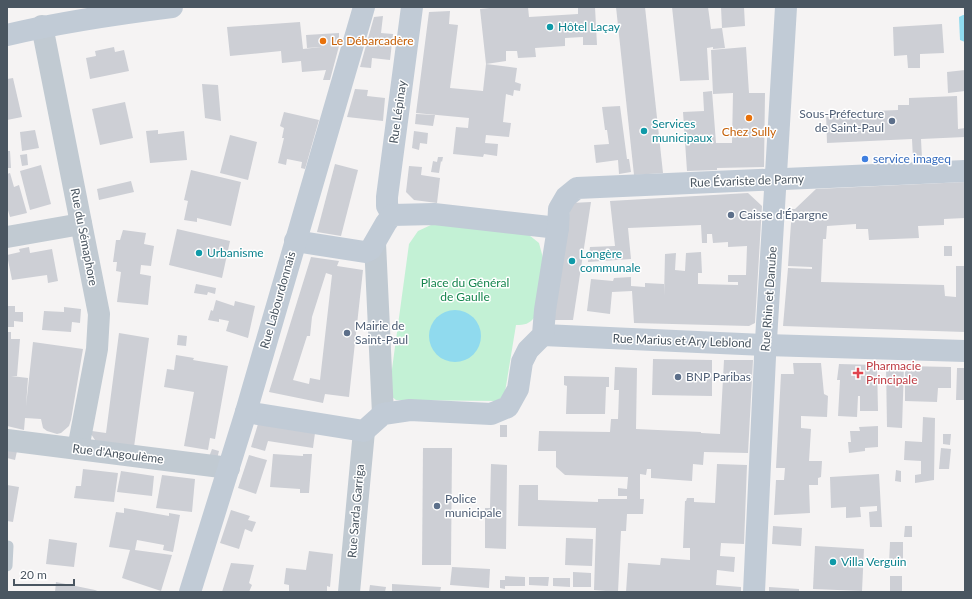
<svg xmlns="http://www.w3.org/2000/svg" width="972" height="599" font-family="Lato,sans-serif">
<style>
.green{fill:#c3f1d5}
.water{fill:#90daee}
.building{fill:#cdcfd5;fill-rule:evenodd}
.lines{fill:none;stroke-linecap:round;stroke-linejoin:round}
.lane{stroke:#c1cad2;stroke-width:11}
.street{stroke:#c1cad2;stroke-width:22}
.secondary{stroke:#c1cbd6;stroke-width:22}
.culture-dot{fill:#0f9aa8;stroke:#fff;stroke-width:1.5}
.food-dot{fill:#e8710a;stroke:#fff;stroke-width:1.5}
.service-dot{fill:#5c6f8a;stroke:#fff;stroke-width:1.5}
.shop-dot{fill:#3f7fe0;stroke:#fff;stroke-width:1.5}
.health-dot{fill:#e0444e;stroke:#fff;stroke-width:1.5}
.labels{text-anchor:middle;stroke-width:3;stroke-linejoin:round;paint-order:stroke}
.culture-label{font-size:12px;fill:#0d838f;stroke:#fff;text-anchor:start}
.food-label{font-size:12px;fill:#c56008;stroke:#fff;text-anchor:start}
.street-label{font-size:12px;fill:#4a5661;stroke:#fff}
.service-label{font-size:12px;fill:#4e5e75;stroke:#fff;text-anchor:start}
.shop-label{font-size:12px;fill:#366cbe;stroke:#fff;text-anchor:start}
.park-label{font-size:12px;fill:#17864f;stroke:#fff}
.health-label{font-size:12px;fill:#be3a42;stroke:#fff;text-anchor:start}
</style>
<rect width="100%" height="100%" fill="#f5f3f3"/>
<path class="green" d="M 433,224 L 529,235 L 539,243 L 543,258 L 535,317 C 529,324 525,325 516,325 L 505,392 L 501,398 L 496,401 L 396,400 L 391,396 L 389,391 L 409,244 L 418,231 Z"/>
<g class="water">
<polygon points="963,15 965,15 965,42 960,40 959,17"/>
<circle cx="455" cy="336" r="26"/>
</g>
<g class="building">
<polygon points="499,7 528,7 529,17 578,14 578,7 595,7 597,45 583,45 583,37 565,38 565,46 535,48 536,57 518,58 517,51 506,51 506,61 486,64 480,9"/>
<polygon points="616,7 645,7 663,173 634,175"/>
<polygon points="672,7 708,7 711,29 722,28 721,7 744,7 745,26 722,28 725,48 713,49 713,47 707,48 709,80 680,81"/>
<polygon points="450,11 449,24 458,25 450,88 483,91 486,64 517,68 515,82 521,84 520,91 514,90 513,96 506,94 503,122 511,123 509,137 486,135 485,143 498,144 497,156 484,154 483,157 453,154 456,127 468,128 469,118 416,113 429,12"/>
<polygon points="383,16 381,33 393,34 390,60 372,58 371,68 360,67 374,17"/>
<polygon points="300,22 303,49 321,47 307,48 306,35 339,33 339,46 330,80 323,80 326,70 302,72 301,61 282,63 281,51 230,56 227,27"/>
<polygon points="942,24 944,53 920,54 920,68 908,68 907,55 894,56 893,27"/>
<polygon points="114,47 115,52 124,50 129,71 90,79 86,58 96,56 95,51"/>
<polygon points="746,47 749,93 765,93 764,167 717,168 717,170 687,171 683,112 704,111 703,92 712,91 716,143 732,143 733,93 713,94 711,50"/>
<polygon points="965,70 965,91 948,93 947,72"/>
<polygon points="13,78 22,117 7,120 7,79"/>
<polygon points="202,84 218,85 221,121 205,118"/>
<polygon points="355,89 368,90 367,96 385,98 383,121 347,117"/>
<polygon points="957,96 958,129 965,128 965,137 921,139 922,159 913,159 912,139 827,143 826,113 898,110 898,105 909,105 909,98"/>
<polygon points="125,102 133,138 100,145 92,109"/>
<polygon points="620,106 627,159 629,159 631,172 619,174 618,160 596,163 594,145 609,144 607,130 605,130 602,107"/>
<polygon points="284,112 319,120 305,169 301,168 302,162 287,159 286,165 278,163 284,138 282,138 284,128 280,126"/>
<polygon points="416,114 435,115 433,126 415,124"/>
<polygon points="35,130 39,148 22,151 20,132"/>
<polygon points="158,130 158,134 184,131 187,160 150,163 146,131"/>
<polygon points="414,131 428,133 427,144 420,143 419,150 412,148"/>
<polygon points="230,135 257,142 248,180 220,173"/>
<polygon points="7,151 10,151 11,168 7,168"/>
<polygon points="27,154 28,165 22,166 20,155"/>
<polygon points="438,157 443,157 442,162 441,161 439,173 431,172 433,161 437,162"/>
<polygon points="335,164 358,170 341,236 317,232"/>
<polygon points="41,165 51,204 30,210 20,171"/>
<polygon points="409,166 422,167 421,175 440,178 437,203 414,200 406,192"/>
<polygon points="191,170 241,182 231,226 197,218 197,222 184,220 188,201 184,200"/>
<polygon points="10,173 14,187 19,185 27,213 10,217 7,207 7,174"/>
<polygon points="131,181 134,192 99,200 97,189"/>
<polygon points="965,182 965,218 944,219 944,225 918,226 919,238 869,240 868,229 856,229 856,224 827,226 826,239 823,239 821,282 944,285 945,296 956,297 956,266 965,266 965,332 783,326 788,268 812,269 812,267 788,266 792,209 795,209 816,189"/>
<polygon points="748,193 762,206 755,323 749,326 634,323 632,291 612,292 610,314 587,311 591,279 613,281 614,278 631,277 631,286 645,287 645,283 664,284 664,296 665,254 676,253 675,270 685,271 686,253 701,252 702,273 698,273 698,284 738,285 738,282 728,282 728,275 746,275 747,246 728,247 728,242 713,243 712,234 707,234 707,243 702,243 701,225 628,228 631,259 588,262 590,247 615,246 610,201"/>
<polygon points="591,202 573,320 553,320 571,203"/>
<polygon points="177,229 230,241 222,278 169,265"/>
<polygon points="123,230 146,233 144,244 154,246 151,266 141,265 140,274 151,276 148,305 117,302 121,272 116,271 117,262 113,262 116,240 120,240"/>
<rect x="944" y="246" width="8" height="10"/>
<polygon points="29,247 30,253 52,249 58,281 48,283 47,275 12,280 7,255 20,252 19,249"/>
<path d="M 311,257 L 339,261 L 337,266 L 363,270 L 349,397 L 325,394 L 323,403 L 269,392 ZM 326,273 L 332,275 L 320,380 L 310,378 L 309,384 L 293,380 L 307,336 L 310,336 L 312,317 Z"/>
<polygon points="196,284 216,288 215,294 208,292 207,295 194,293"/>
<polygon points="216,300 234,306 235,301 255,306 248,338 226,331 229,321 219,319 219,322 208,320 211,310 213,311"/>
<polygon points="7,306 15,306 15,312 23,312 23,322 14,321 14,327 7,327"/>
<polygon points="64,307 81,309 80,323 72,322 71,332 42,330 44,311 64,312"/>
<polygon points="7,332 11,332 11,339 20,339 17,376 11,376 28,378 26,406 33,342 83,349 71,420 69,426 61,433 57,434 47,431 43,428 41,419 25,418 24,430 7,426"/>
<polygon points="119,333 149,338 134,447 97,443 91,434 92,431 106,433"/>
<polygon points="178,335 187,336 186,346 177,345"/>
<polygon points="176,355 194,358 193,360 228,366 215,439 210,438 208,450 184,446 194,392 164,387 167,369 174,370"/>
<polygon points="653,359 712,360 712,396 652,395"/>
<polygon points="724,360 753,360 748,453 704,452 703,465 693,464 692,481 651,478 651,469 647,469 646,475 640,474 640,499 644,499 643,514 627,514 626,531 621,531 618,592 594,590 596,528 518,526 519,485 538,485 538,500 598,502 598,499 627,499 627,496 618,496 618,488 627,489 628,477 565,475 556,467 556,451 538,451 539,431 610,432 611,419 618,419 619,390 614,390 615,367 637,368 636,429 701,432 701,433 720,434"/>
<polygon points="793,363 821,363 824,394 828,396 827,417 801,416 801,428 811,429 809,461 822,461 821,477 818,478 818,485 809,485 810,513 774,515 776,480 784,480 785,468 776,468 781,374 794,374"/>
<polygon points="839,364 877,365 878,411 860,411 860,396 858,396 857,417 838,416 840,380 837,380"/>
<polygon points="886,366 904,366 902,428 887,427"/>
<polygon points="905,366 951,367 951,388 938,388 937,402 905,401"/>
<polygon points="957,368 965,368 965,400 956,400"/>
<polygon points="564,376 609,377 609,387 606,387 605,414 566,414 567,386 564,385"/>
<polygon points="923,417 935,418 934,480 915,483 915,475 921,474 921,461 904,460 905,441 922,442"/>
<polygon points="258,424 315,433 313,448 268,441 265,451 251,447"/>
<rect x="500" y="425" width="7" height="12"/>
<polygon points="878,426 878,447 865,448 865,451 849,453 848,442 851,442 850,431 860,431 859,427"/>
<polygon points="943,434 951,434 950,445 943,444"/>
<polygon points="423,448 452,448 451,565 422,565"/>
<polygon points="941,448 951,449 949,469 939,469"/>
<polygon points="212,449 219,451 217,459 209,457"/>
<polygon points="8,450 17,451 15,460 7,458"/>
<polygon points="273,454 303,456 303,454 312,454 309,493 300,493 300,489 270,487"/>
<polygon points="249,455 267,460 256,494 238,488"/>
<polygon points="491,464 507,465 506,549 485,548 485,508 490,508"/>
<polygon points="717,464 747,465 744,544 721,543 720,556 735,557 734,572 717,570 716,585 741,587 741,592 626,592 628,563 660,565 661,558 690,560 690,548 683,548 685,501 686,501 687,498 694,498 694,502 715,503"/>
<polygon points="83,469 118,473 114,502 74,498 76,486 81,486"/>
<polygon points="896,470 901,471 901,482 895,481"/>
<polygon points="121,471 154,476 152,496 117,492"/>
<polygon points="879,474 882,527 870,527 869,512 877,511 877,506 860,507 861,517 846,518 846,507 831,508 830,477"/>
<polygon points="162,475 195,479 192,512 156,508"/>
<polygon points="7,485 19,487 13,522 7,521"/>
<polygon points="124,508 169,516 169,513 180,515 173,552 163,550 164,545 137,540 135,550 172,555 161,591 122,578 130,550 109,547 116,512 124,513"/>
<polygon points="231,510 250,516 248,520 256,522 252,532 245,529 239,549 220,543"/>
<polygon points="773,526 802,528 801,546 772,544"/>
<polygon points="905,526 912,526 912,537 904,537"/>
<polygon points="566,538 593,539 592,566 565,565"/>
<polygon points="49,539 77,543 74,567 46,564"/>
<polygon points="890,542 903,542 903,566 889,565"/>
<polygon points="815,546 864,549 862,591 813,589"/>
<polygon points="309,551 333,554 330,587 327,586 327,592 289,592 289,585 284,584 286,568 306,570"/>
<polygon points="231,563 254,565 249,583 252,585 249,592 222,592"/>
<polygon points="452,567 490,569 489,588 450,585"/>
<polygon points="573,572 591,573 591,587 573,587"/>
<polygon points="505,576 525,577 525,586 505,586 505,589 500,588 500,580 505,580"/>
<rect x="890" y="576" width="12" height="16"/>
<polygon points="529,577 549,577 548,586 529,585"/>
<polygon points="553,578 570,578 570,587 553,586"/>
<polygon points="56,582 95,590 100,592 55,592"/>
<polygon points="392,584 441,587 440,592 392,592"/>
<polygon points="370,585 386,587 385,592 369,592"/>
<polygon points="769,587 799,589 799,592 769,592"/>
</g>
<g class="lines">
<polyline class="lane" points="7,546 8,546 7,566"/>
<g class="street">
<polyline points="42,26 99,314 97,349 78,449"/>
<polyline points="7,237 81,224"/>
<polyline points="375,243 383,414"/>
<polyline points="7,440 229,468"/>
<polyline points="349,592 364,431"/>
</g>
<g class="secondary">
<path d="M 7,35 C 61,22 116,14 172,7"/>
<polyline points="392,215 387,206 387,197 412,7"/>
<polyline points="295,241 365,252 371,249 386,223 392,215 434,214 558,228"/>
<polyline points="543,335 766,345 965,351"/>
<polyline points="246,412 364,431 383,414 410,410 491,414 508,407 518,389 522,362 528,350 543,335 545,310 558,228 559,209 566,197 577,188 965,171"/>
<polyline points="190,592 246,412 364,7"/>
<polyline points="754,592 765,357 786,7"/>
</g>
</g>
<g class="culture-dot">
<circle cx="550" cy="27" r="4"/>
<circle cx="644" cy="131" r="4"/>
<circle cx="199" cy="253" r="4"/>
<circle cx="572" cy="261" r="4"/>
<circle cx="833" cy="562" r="4"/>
</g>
<g class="food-dot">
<circle cx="323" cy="41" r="4"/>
<circle cx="749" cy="118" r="4"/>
</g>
<g class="service-dot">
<circle cx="892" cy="121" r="4"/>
<circle cx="731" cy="215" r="4"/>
<circle cx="347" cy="333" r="4"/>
<circle cx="678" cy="377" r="4"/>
<circle cx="437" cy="506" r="4"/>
</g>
<circle class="shop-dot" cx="865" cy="159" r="4"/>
<path class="health-dot" d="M856 367h4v4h4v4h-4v4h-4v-4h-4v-4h4z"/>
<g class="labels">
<g class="culture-label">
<text x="558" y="31">Hôtel Laçay</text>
<text x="652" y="128">Services<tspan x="652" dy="14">municipaux</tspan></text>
<text x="207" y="257">Urbanisme</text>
<text x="580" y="258">Longère<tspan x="580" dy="14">communale</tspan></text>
<text x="841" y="566">Villa Verguin</text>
</g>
<g class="food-label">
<text x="331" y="45">Le Débarcadère</text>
<text x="749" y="136" text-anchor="middle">Chez Sully</text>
</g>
<g class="street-label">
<text transform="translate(398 112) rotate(-82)" y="4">Rue Lépinay</text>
<text transform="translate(747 181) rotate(-2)" y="4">Rue Évariste de Parny</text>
<text transform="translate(84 237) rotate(79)" y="4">Rue du Sémaphore</text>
<text transform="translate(769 299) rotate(-86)" y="4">Rue Rhin et Danube</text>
<text transform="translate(278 300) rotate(-74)" y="4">Rue Labourdonnais</text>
<text transform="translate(682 341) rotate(2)" y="4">Rue Marius et Ary Leblond</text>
<text transform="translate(118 454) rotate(7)" y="4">Rue d'Angoulème</text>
<text transform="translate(356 511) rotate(-85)" y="4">Rue Sarda Garriga</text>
</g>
<g class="service-label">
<text x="884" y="118" text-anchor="end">Sous-Préfecture<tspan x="884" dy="14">de Saint-Paul</tspan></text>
<text x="739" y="219">Caisse d'Épargne</text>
<text x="355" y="330">Mairie de<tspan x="355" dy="14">Saint-Paul</tspan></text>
<text x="686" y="381">BNP Paribas</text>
<text x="445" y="503">Police<tspan x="445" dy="14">municipale</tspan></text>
</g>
<g class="shop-label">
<text x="873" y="163">service imageq</text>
</g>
<g class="park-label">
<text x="465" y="287">Place du Général<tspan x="465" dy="14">de Gaulle</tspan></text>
</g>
<g class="health-label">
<text x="866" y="370">Pharmacie<tspan x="866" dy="14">Principale</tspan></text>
</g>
</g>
<rect width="972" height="599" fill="none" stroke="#4a5661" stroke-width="16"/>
<path d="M14 579v6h60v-6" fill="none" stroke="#4a5661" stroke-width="2"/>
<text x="20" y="579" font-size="12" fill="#4a5661" stroke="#ffffff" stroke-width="3" paint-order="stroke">20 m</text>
</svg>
